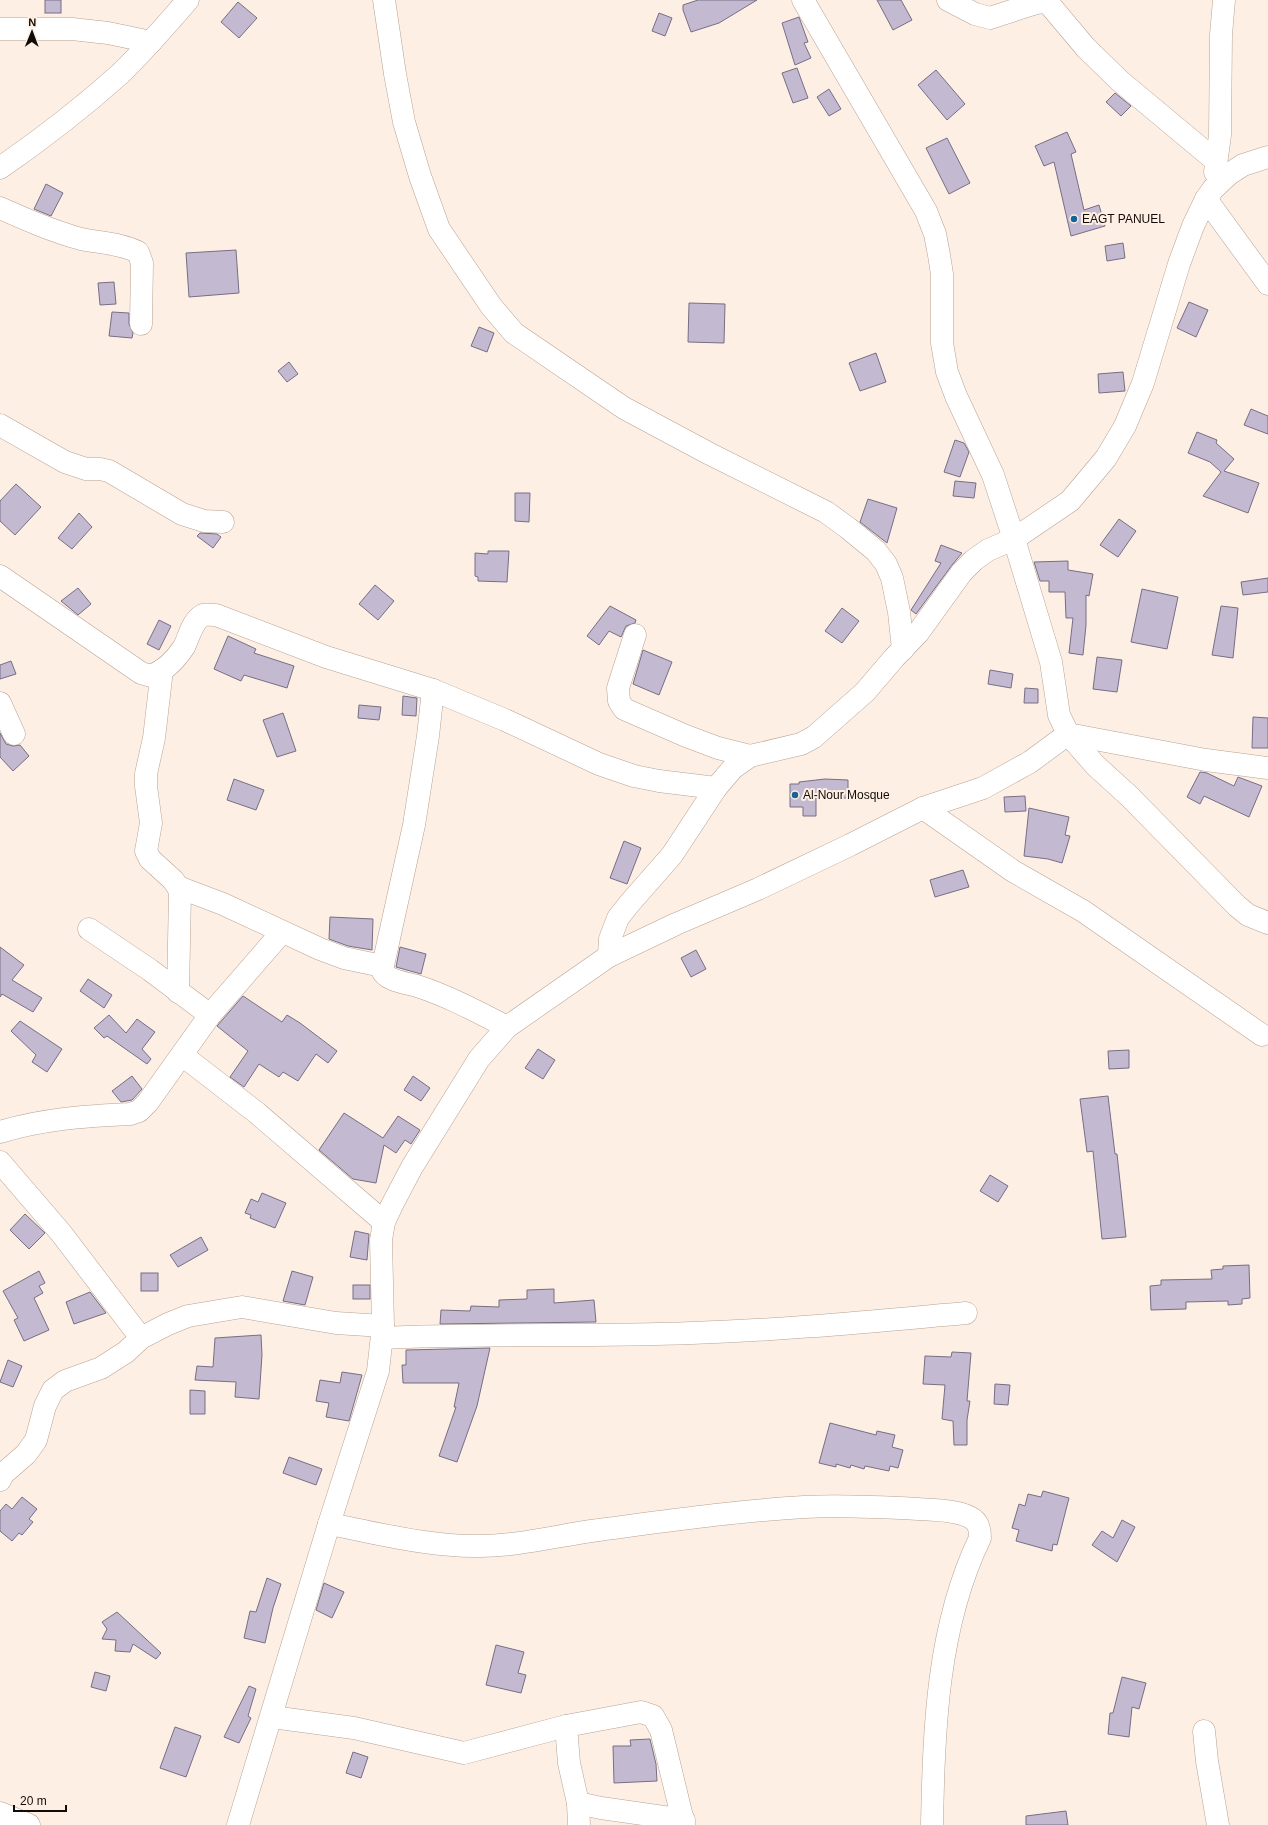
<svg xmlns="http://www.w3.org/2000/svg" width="1268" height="1825" font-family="Helvetica,sans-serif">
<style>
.building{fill:#c3bad2;stroke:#776e84}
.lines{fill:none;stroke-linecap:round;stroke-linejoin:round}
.minor-casing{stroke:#b8a291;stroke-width:23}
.minor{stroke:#fff;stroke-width:22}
.poi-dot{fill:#166396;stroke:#feefe5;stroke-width:1.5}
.labels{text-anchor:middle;stroke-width:4;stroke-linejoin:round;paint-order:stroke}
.poi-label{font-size:12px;fill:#130b06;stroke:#feefe5;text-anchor:start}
</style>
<rect width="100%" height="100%" fill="#feefe5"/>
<g class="building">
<rect x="45" y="0" width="16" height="13"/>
<polygon points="698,0 757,0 719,23 691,32 683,10 683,5"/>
<polygon points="877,0 901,0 912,20 893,30"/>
<polygon points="238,2 257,18 239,38 221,22"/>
<polygon points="659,13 672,18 665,36 652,31"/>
<polygon points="799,17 808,42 804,43 811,58 795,65 782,23"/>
<polygon points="797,68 808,98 793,103 782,73"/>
<polygon points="936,70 965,104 947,120 918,85"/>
<polygon points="829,89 841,109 829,116 817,97"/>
<polygon points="1115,93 1131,106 1121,116 1106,102"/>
<polygon points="1067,132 1076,152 1071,154 1084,210 1099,205 1105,226 1071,236 1054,162 1044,166 1035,146"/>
<polygon points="947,138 970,183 949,194 926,148"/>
<polygon points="46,184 63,193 51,216 34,209"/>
<polygon points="1123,243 1125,258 1107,261 1105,246"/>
<polygon points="236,250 239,293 189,297 186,253"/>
<polygon points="114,282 116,304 100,305 98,283"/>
<polygon points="1189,302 1208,310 1196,337 1177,328"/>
<polygon points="689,303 725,304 724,343 688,342"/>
<polygon points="112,312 129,313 129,324 133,333 132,338 109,336"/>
<polygon points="479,327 494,333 487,352 471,346"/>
<polygon points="876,353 886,382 860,391 849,363"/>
<polygon points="289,362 298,374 287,382 278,371"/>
<polygon points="1123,372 1125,391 1099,393 1098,374"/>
<polygon points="1251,409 1268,416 1268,434 1244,425"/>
<polygon points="1197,432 1217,440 1216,443 1234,459 1224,471 1259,483 1248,513 1203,496 1221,472 1210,462 1188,453"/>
<polygon points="955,440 964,443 969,452 960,477 944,472"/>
<polygon points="955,481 976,483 974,498 953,496"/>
<polygon points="16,484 41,507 15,535 0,521 0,501"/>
<polygon points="515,493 530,493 529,522 515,521"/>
<polygon points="868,499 897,508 887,543 860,522"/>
<polygon points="79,513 92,527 72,549 58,538"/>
<polygon points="1119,519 1136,531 1118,557 1100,545"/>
<polygon points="200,533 217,534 221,537 213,548 197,536"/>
<polygon points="941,545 962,553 952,565 916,614 911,610 941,563 935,561"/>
<polygon points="488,551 509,551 507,582 478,581 478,577 475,576 475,553 488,554"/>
<polygon points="1068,561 1068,570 1093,574 1089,596 1086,595 1086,625 1083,655 1069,653 1073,618 1066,618 1065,592 1049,592 1049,581 1040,581 1034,562"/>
<polygon points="1268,578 1268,592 1243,595 1241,582"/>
<polygon points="375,585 394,601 378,620 359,604"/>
<polygon points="78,588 91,604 78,615 61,601"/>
<polygon points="1142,589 1178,597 1167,649 1131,642"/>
<polygon points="610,606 636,620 635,623 626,626 621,637 609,631 599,645 587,636"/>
<polygon points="1221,606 1238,608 1233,658 1212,655"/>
<polygon points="842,608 859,621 842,643 825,631"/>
<polygon points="159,620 171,626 159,650 147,644"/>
<polygon points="228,636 256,649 254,653 294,666 287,688 244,675 241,681 214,669"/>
<polygon points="643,650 672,662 659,695 633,684"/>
<polygon points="1097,657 1122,660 1117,692 1093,689"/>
<polygon points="11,661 16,674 0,679 0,665"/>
<polygon points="990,670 1013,674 1011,688 988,684"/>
<polygon points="1025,688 1038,689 1038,703 1024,703"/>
<polygon points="403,696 417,698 416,716 402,715"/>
<polygon points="359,705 381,707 379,720 358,718"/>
<polygon points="283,713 296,751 277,757 263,720"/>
<polygon points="1253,717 1268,718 1268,748 1252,748"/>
<polygon points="0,733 6,744 13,746 20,745 29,756 13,771 0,757"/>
<polygon points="1200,772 1207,773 1234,786 1238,777 1262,786 1249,817 1204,796 1200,804 1187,797"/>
<polygon points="234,779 264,790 256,810 227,800"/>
<polygon points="825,779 848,780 848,798 816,798 816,816 803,816 803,807 790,807 790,784 799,784 799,782"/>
<polygon points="1025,796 1026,811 1005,812 1004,797"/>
<polygon points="1029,808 1069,817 1065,835 1070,836 1062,863 1048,859 1024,856"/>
<polygon points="624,841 641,848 627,884 610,878"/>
<polygon points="963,870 969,887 935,897 930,880"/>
<polygon points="330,917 373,919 372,950 348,946 329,939"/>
<polygon points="0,947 24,965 12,980 42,998 33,1012 2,994 0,997"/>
<polygon points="400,947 426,954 421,974 396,967"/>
<polygon points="696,950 706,969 691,977 681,958"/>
<polygon points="88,979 112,995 104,1008 80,991"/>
<polygon points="243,996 282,1022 287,1015 300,1023 337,1051 328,1063 316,1054 298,1081 283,1072 279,1077 259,1064 244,1087 230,1077 248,1051 217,1026"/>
<polygon points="109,1015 126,1033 137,1019 155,1032 142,1049 151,1059 147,1064 107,1036 104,1038 94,1028"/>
<polygon points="20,1021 62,1049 47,1072 32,1062 36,1055 11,1031"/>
<polygon points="538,1049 555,1060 543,1079 525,1068"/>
<polygon points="1129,1050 1129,1068 1109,1069 1108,1051"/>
<polygon points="132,1076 142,1089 132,1100 121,1102 112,1091"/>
<polygon points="413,1076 430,1088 421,1101 404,1090"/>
<polygon points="1108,1096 1115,1154 1117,1154 1126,1237 1102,1239 1093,1151 1087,1152 1080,1099"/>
<polygon points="344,1113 383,1138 398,1116 420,1130 411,1144 405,1140 396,1153 384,1145 376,1183 353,1179 319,1150"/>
<polygon points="990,1175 1008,1186 998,1202 980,1191"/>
<polygon points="262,1193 286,1203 275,1228 250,1218 251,1215 245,1213 251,1199 258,1202"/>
<polygon points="25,1214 45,1233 29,1249 10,1230"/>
<polygon points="355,1231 369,1234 367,1260 350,1257"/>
<polygon points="201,1237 208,1250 178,1267 170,1255"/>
<polygon points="1249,1265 1250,1298 1242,1299 1242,1304 1228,1305 1228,1301 1186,1302 1186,1309 1151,1310 1150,1286 1161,1285 1161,1280 1212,1279 1211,1270 1223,1269 1223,1266"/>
<polygon points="39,1271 45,1283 39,1286 43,1293 34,1298 49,1330 24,1341 14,1320 18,1318 3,1291"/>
<polygon points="292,1271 313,1277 305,1305 283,1301"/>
<rect x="141" y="1273" width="17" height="18"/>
<rect x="353" y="1285" width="17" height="14"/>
<polygon points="554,1289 554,1303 594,1300 596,1322 440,1324 441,1310 470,1311 471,1306 499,1307 499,1300 527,1299 527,1290"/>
<polygon points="90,1292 106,1313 74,1324 66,1302"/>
<polygon points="261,1335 262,1355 259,1399 235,1397 236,1382 195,1380 197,1366 213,1367 215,1338"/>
<polygon points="490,1348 477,1406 457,1462 439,1456 456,1407 454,1407 459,1383 403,1383 402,1365 406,1365 406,1350"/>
<polygon points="952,1352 971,1353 967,1401 970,1401 967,1420 967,1445 954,1445 953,1421 942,1419 945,1385 923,1384 925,1356 951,1357"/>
<polygon points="8,1360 22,1366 13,1387 0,1382"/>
<polygon points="342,1372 362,1375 349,1421 326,1417 329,1403 316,1401 320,1380 340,1383"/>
<polygon points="995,1384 1010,1385 1008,1405 994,1404"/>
<polygon points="190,1390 205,1391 205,1414 190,1414"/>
<polygon points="830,1423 876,1435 877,1431 895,1435 892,1447 903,1450 898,1468 890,1466 889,1471 865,1466 864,1469 851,1465 850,1468 836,1464 836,1467 819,1463"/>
<polygon points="289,1457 322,1469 316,1485 283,1473"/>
<polygon points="1043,1491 1069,1498 1057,1545 1053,1544 1052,1551 1016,1541 1019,1530 1012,1528 1019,1504 1025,1506 1028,1494 1041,1497"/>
<polygon points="22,1497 37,1509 29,1519 33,1522 22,1535 19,1533 12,1541 0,1531 0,1511 6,1504 12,1509"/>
<polygon points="1122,1520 1135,1527 1117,1562 1092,1545 1102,1531 1113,1538"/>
<polygon points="267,1578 281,1584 273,1608 265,1643 244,1638 250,1611 256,1612"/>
<polygon points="324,1583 344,1592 332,1618 316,1610"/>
<polygon points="117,1612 161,1653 156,1659 133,1644 130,1652 115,1651 116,1640 102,1639 107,1629 102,1622"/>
<polygon points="496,1645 524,1652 518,1673 526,1675 521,1693 486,1685"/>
<polygon points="95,1672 110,1676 106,1691 91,1687"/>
<polygon points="1122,1677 1146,1683 1139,1709 1132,1707 1129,1737 1108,1734 1110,1713 1113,1713"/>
<polygon points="249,1686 256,1689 248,1716 251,1718 239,1743 224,1737"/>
<polygon points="175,1727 201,1736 186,1777 160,1768"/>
<polygon points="650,1739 656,1764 657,1781 614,1783 613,1746 631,1746 630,1740"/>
<polygon points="353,1752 368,1757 361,1778 346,1773"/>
<polygon points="1066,1811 1068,1825 1026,1825 1026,1816"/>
</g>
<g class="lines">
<g class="minor-casing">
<g id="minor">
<polyline points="384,0 395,74 404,122 420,176 439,229 491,306 514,333 624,408 710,454 826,512 848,528 876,551 886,564 892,578 899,612 903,649"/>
<polyline points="803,0 926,211 935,234 939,255 942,274 942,343 947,372 956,396 993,475 1014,539 1051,662 1059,715 1068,734 1095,765 1129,796 1237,906 1248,915 1268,923"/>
<polyline points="948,0 975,14 990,18 1036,3 1043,2 1049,4 1086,48 1120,81 1216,161"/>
<polyline points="0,29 72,29 108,33 151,42"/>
<path d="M 0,168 C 42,139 82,108 120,74 C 144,51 166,25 188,0"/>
<polyline points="1215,172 1220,135 1221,35 1224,0"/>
<polyline points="1206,199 1268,284"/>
<path d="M 0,208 C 27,220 52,231 81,239 C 100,243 120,243 138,252 L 142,263 L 141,324"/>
<polyline points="0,425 65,462 86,469 100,469 109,471 182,514 204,521 223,522"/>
<path d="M 0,576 L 141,673 L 151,676 C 164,671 176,659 184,647 C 189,637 192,621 203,615 C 207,614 212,615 216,615 L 326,657 L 433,690 L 505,720 L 599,764 L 634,776 L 659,781 L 716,788"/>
<polyline points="635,635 618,688 619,701 624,709 686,736 718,748 750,756"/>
<polyline points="162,670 154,738 146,774 146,786 151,823 146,851 150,859 173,880 178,887 180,893 178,992"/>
<path d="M 433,690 L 428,736 L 414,825 L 382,970 C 386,981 407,983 417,986 C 448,996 478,1012 507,1027"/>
<polyline points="0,703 14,734"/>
<polyline points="923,808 1013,871 1083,911 1262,1035"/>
<polyline points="178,887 223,904 320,949 344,958 382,966"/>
<polyline points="89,929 150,970 210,1015"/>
<polyline points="609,956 610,939 618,918 629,904 672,855 716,788 733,768 750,756 801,744 814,737 865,692 894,658 918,633 962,572 974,560 988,550 1014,539 1070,501 1106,458 1125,426 1143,383 1179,264 1193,226 1206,199 1213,189 1229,174 1243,165 1268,157"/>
<polyline points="182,1055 257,1113 384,1222"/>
<path d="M 0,1132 C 43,1119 85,1116 130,1114 L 139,1111 L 148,1102 L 210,1015 L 282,932"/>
<polyline points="0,1162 61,1233 141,1338"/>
<path d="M 382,1338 C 485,1333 589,1337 692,1333 C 784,1330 875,1321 966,1313"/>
<polyline points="0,1480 3,1474 26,1454 36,1440 45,1406 53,1390 65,1381 101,1368 126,1352 141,1338 168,1324 188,1316 242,1307 336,1323 383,1326"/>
<path d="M 329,1524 C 378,1533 429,1547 479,1546 C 520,1546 559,1535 599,1530 C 667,1521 735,1511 804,1507 C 841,1505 881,1507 918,1509 C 933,1510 963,1510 974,1520 C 979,1524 980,1532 980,1538 C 937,1627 934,1728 932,1825"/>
<polyline points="272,1717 354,1728 464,1753 566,1726 641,1712 653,1716 661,1730 684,1825"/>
<polyline points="566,1726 569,1763 578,1803 579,1825"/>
<polyline points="1204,1731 1207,1761 1218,1825"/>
<polyline points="578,1803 601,1808 684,1820"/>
<polyline points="0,1813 29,1825"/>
<polyline points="238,1825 329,1524 378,1371 383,1326 381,1240 384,1222 392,1205 412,1167 479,1059 507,1027 609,956 676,924 758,889 850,845 923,808 983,788 1030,762 1068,734 1206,760 1268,768"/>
</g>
</g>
<use href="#minor" class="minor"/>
</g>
<g class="poi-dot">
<circle cx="1074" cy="219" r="4"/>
<circle cx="795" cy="795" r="4"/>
</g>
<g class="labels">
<g class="poi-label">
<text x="1082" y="223">EAGT PANUEL</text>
<text x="803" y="799">Al-Nour Mosque</text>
</g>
</g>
<g transform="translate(32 32) rotate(1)" stroke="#feefe5" stroke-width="3" paint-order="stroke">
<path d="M0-3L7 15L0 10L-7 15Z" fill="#130b06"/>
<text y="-6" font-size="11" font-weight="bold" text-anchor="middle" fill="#130b06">N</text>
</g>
<path d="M14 1805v6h52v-6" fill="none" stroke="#130b06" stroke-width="2"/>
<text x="20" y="1805" font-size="12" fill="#130b06" stroke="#feefe5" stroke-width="3" paint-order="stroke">20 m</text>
</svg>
